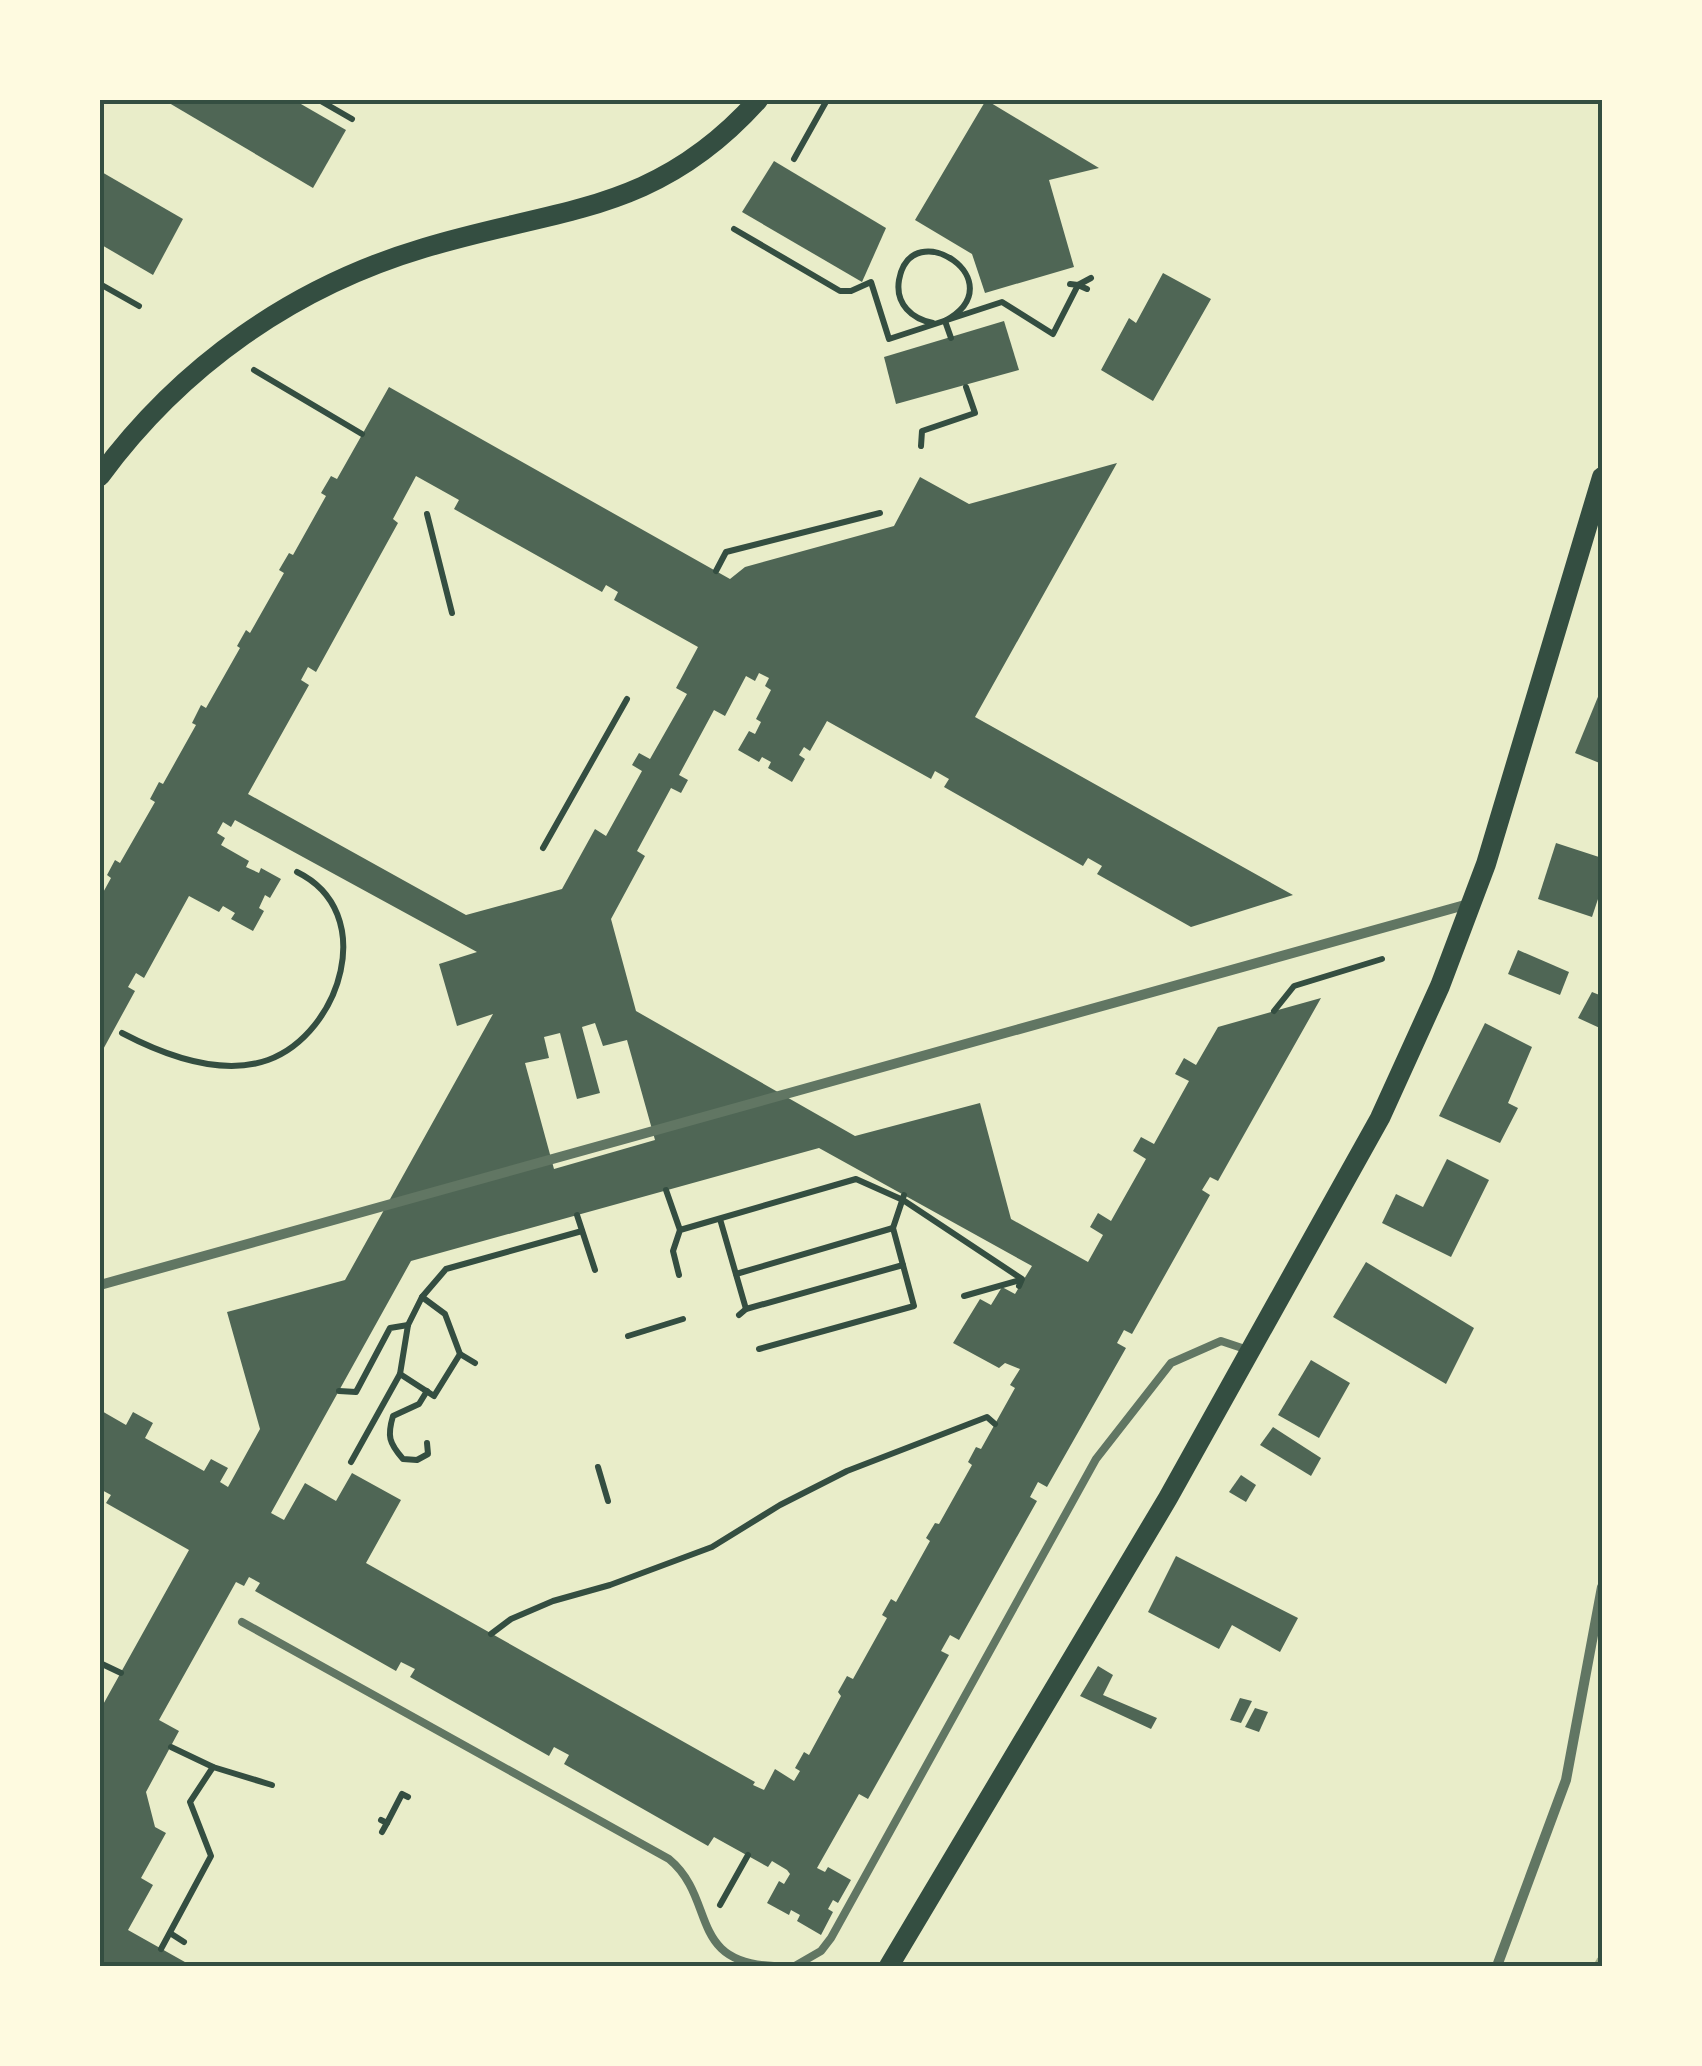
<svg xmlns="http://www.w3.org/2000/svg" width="1702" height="2066" font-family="Cabin,sans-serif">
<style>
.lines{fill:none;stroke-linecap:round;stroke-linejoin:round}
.stream{stroke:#a3b18a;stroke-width:11}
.building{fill:#4f6655;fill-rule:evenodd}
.path{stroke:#344e41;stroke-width:6}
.service{stroke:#617663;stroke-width:8}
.minor{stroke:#617663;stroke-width:10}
.secondary{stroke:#344e41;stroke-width:20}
.neatline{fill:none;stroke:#344e41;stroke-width:4}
</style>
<rect width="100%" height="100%" fill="#e9edc9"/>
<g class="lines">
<polyline class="stream" points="1599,1966 1602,1961"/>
</g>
<g class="building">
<polygon points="164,100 294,100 346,130 313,188"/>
<polygon points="986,100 1099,168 1049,180 1074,267 985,293 972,254 915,220"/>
<polygon points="774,161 886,228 862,282 742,212"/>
<polygon points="100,171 183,219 153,275 100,244"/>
<polygon points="1163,273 1211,299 1153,401 1101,370 1129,318 1136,323"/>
<polygon points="1004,321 1019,370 896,404 884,357"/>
<path d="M 389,387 L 730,579 L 745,567 L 894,526 L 920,477 L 969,504 L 1117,463 L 975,717 L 1293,895 L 1191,927 L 1097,874 L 1102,866 L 1088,858 L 1083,866 L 944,787 L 949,779 L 935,771 L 931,779 L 827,721 L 810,751 L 804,747 L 799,755 L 805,759 L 792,782 L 768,768 L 771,762 L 762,757 L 759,762 L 738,750 L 749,731 L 755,734 L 761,722 L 756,719 L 771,690 L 765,686 L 769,678 L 759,673 L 755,681 L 746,676 L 725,716 L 714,710 L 679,775 L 688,780 L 681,793 L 671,788 L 637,851 L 645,856 L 611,919 L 636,1011 L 855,1136 L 980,1103 L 1011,1219 L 1088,1262 L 1103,1235 L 1090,1227 L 1098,1213 L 1111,1221 L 1146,1159 L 1133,1151 L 1141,1137 L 1154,1144 L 1189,1081 L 1175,1074 L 1184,1058 L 1196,1065 L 1218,1027 L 1321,998 L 1218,1181 L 1210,1177 L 1202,1190 L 1210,1195 L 1132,1334 L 1124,1330 L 1117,1343 L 1126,1348 L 1047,1487 L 1038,1482 L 1030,1497 L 1037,1501 L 959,1640 L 950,1635 L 941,1651 L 949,1655 L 868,1799 L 859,1794 L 817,1868 L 825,1872 L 828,1867 L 851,1880 L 838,1903 L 833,1900 L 828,1909 L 833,1912 L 821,1935 L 797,1921 L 800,1915 L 791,1910 L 789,1915 L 767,1903 L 779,1881 L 784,1884 L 790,1874 L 787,1870 L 772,1861 L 768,1867 L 714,1837 L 708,1846 L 564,1764 L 569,1755 L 554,1747 L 549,1756 L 410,1677 L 415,1669 L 401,1662 L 396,1671 L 255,1591 L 260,1583 L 249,1577 L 244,1586 L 236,1582 L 159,1720 L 179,1731 L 146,1792 L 155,1827 L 166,1833 L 141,1878 L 153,1885 L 128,1930 L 192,1966 L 100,1966 L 100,1710 L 189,1550 L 106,1503 L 111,1495 L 100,1489 L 100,1410 L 126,1425 L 133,1412 L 153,1423 L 145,1438 L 204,1471 L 211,1459 L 228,1468 L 220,1482 L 228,1487 L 260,1429 L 227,1312 L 345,1280 L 493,1014 L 457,1026 L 439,964 L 477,952 L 235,820 L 231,827 L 223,822 L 217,833 L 225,838 L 221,845 L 249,861 L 246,867 L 259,873 L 261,868 L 281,879 L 270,898 L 265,895 L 259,908 L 264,911 L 253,931 L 231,919 L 235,913 L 223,906 L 219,912 L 189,896 L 144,978 L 136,973 L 128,987 L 135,991 L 100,1055 L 100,898 L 111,878 L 107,875 L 115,860 L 120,863 L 155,802 L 150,799 L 159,782 L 163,784 L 196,725 L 192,723 L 201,705 L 206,708 L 240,648 L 237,646 L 246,630 L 250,633 L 284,573 L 279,570 L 289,553 L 293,555 L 326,496 L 321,493 L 331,476 L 337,479 ZM 416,476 L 459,500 L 454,509 L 602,592 L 606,585 L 618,592 L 614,600 L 698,647 L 676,688 L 687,694 L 650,759 L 639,753 L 632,765 L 642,771 L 606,836 L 595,829 L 562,889 L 466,915 L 248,794 L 309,685 L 301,680 L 308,667 L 316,672 L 398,523 L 393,519 ZM 595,1023 L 603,1046 L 627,1040 L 655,1140 L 554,1169 L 525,1063 L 549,1058 L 544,1037 L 560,1033 L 577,1099 L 600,1093 L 582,1027 ZM 819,1148 L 1032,1266 L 1015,1294 L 1002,1287 L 991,1305 L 980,1299 L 953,1343 L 999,1368 L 1005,1363 L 1020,1369 L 1010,1385 L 1015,1388 L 981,1449 L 976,1447 L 968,1462 L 972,1465 L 939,1524 L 935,1523 L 926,1538 L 930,1541 L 896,1602 L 891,1599 L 882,1615 L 887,1618 L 853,1679 L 847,1676 L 838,1692 L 841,1696 L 809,1755 L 804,1752 L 795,1768 L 800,1771 L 794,1781 L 775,1769 L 764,1790 L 753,1785 L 755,1782 L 366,1563 L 401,1500 L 352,1473 L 336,1501 L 305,1483 L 284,1520 L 271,1513 L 411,1261 Z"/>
<polygon points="1602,687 1602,764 1575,753"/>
<polygon points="1556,843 1602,858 1602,887 1592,917 1538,899"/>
<polygon points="1518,950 1569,972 1560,995 1508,974"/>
<polygon points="1592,992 1602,996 1602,1029 1578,1018"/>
<polygon points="1485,1023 1532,1047 1508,1103 1518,1108 1500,1143 1439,1116"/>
<polygon points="1447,1159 1489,1180 1451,1257 1382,1223 1396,1194 1423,1207"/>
<polygon points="1366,1262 1474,1328 1446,1384 1333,1317"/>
<polygon points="1311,1360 1350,1383 1319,1438 1278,1415"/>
<polygon points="1273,1427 1321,1458 1311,1476 1260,1445"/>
<polygon points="1241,1475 1256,1485 1246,1502 1229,1492"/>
<polygon points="1176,1556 1298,1618 1280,1652 1232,1625 1219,1649 1148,1612"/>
<polygon points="1098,1666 1113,1675 1103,1695 1157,1718 1151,1729 1080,1696"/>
<polygon points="1240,1698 1252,1701 1241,1723 1230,1720"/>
<polygon points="1255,1708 1268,1712 1259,1732 1245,1727"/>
</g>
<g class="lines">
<g class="path">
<polyline points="319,100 352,119"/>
<polyline points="794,159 827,100"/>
<polyline points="734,229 840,291 851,291 871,282 889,339 1002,302 1053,334 1078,285 1087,289"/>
<polyline points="100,284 139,306"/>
<polyline points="1070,284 1078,285 1091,278"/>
<path d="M 933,323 C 912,319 895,304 899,280 C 911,212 1017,282 945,321 L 951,338"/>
<polyline points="254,370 362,434"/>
<polyline points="921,446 922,431 975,413 966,387"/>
<polyline points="427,514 452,613"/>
<polyline points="716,571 726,552 880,513"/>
<polyline points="543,848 627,699"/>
<polyline points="1274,1011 1294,986 1382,959"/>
<path d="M 122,1033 C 164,1055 220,1077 268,1060 C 341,1033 379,912 297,872"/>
<polyline points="666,1190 680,1230"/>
<polyline points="577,1215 595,1270"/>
<polyline points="720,1219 746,1309"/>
<polyline points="736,1274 893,1228"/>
<polyline points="679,1275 673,1251 680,1230 856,1179 903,1200 1022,1279 1019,1286"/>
<polyline points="964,1296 1020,1280"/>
<polyline points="422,1297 445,1314 460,1354 475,1363"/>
<polyline points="739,1315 746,1309 903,1265"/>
<polyline points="628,1336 683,1319"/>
<polyline points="759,1349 914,1306 893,1228 904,1195"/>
<polyline points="400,1374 434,1396 460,1354"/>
<polyline points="339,1391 356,1392 390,1328 408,1325"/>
<path d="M 427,1443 L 428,1454 L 417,1460 L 403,1459 C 389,1443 387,1436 393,1416 L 419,1404 L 427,1391"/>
<polyline points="351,1462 400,1374 408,1325 422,1297 446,1269 582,1231"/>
<polyline points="598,1467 608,1501"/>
<polyline points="491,1634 511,1619 553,1601 610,1585 712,1547 780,1505 847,1471 987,1417 995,1424"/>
<polyline points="100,1663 121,1673"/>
<polyline points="171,1747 213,1767 272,1785"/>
<polyline points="381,1820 387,1823 402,1794 408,1797"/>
<polyline points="382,1832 387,1823"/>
<polyline points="720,1905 748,1855"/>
<polyline points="170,1933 184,1942"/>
<polyline points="161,1949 211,1856 190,1802 213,1767"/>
</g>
<g class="service">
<path d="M 242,1622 L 669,1859 C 717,1899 687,1963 774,1966"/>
<polyline points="795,1966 821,1951 831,1938 1096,1459 1171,1363 1221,1341 1248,1350"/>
</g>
<g class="minor">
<polyline points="100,1285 1472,903"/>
<polyline points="1497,1966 1566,1780 1602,1587"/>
</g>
<g class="secondary">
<path d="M 100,476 C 181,366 293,287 424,248 C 558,207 655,215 758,100"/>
<polyline points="889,1966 1168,1498 1380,1118 1440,986 1486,864 1602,477"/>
</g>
</g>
<rect width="1702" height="2066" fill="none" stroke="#fefae0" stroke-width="205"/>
<rect x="102" y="102" width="1498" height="1862" class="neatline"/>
</svg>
